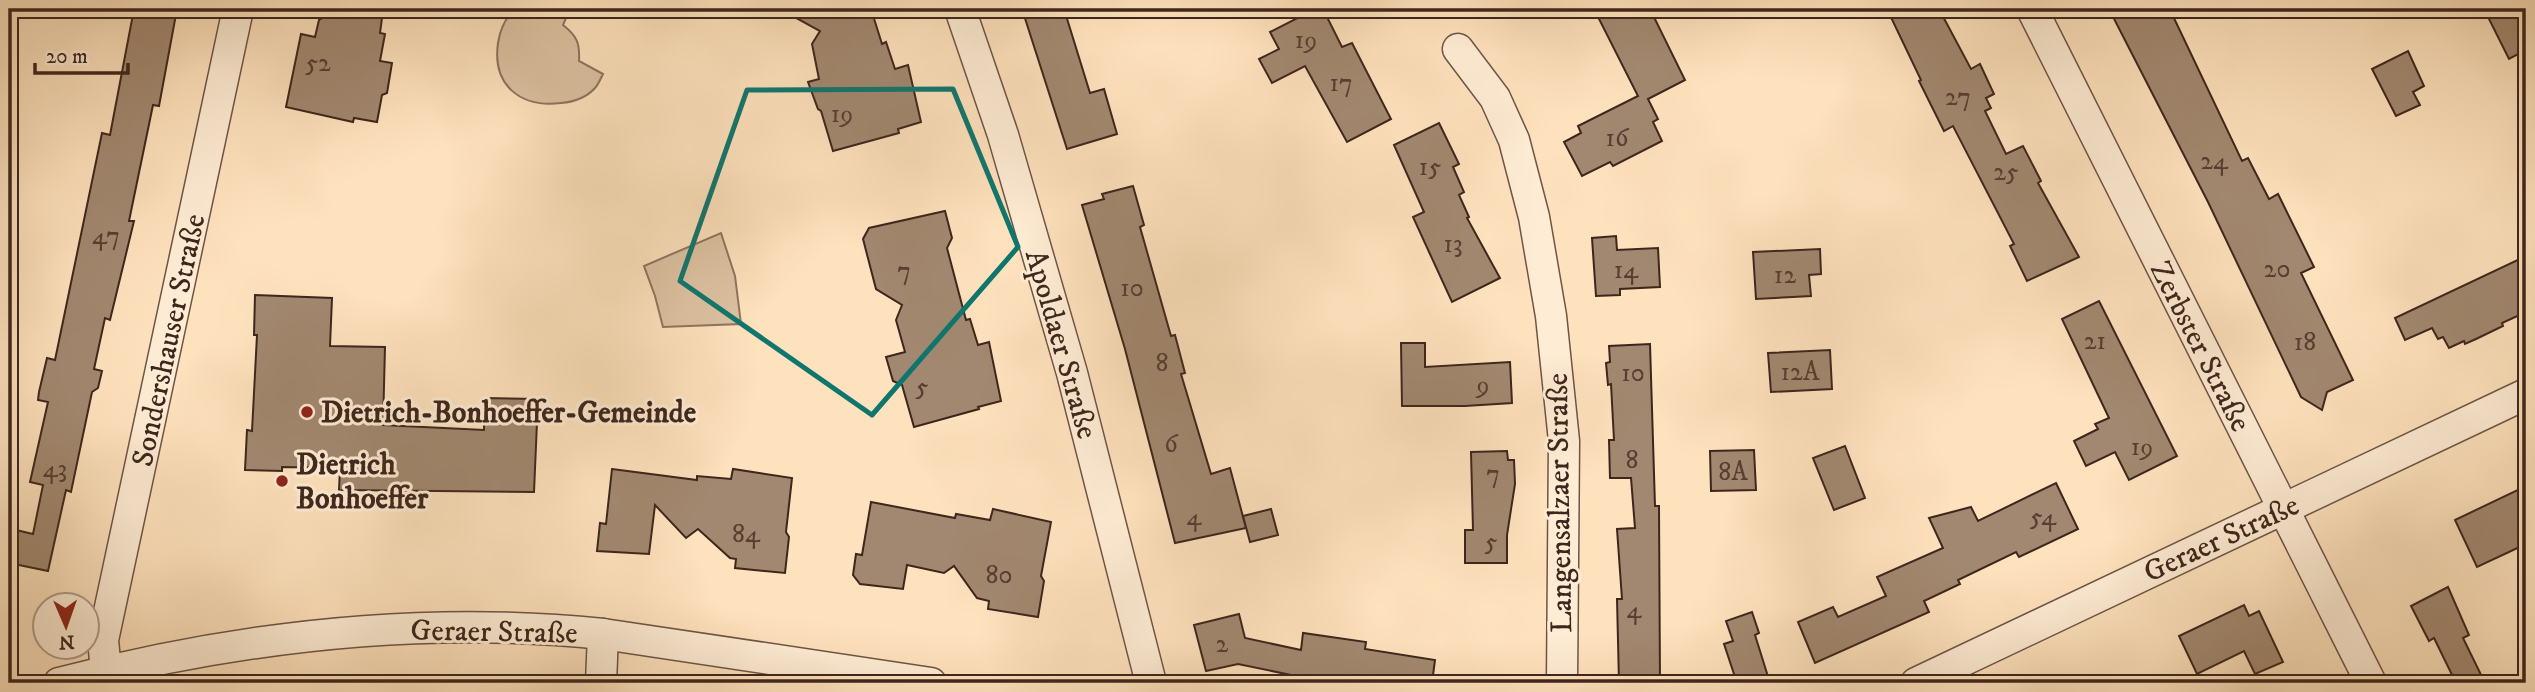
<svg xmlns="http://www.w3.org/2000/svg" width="2535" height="692" font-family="'IM FELL DW Pica',serif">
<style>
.green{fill:#ddc2a2;stroke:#8e7460;stroke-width:2}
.building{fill:#a28870;stroke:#3e261d;stroke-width:2}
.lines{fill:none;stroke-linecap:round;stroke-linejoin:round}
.street-casing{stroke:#6e5545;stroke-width:33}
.street{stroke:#feecd4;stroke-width:30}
.marked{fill:none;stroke:#0f766e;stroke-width:5;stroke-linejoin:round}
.poi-dot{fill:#8f2418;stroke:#feecd4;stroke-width:2.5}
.labels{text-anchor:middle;stroke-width:6;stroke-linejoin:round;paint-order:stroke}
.number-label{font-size:26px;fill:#573e32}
.street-label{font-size:30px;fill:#3e261d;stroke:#feecd4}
.poi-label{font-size:30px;font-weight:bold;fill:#3e261d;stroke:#feecd4;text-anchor:start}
</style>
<rect width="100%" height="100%" fill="#fee2bd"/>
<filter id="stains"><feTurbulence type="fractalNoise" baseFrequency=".00286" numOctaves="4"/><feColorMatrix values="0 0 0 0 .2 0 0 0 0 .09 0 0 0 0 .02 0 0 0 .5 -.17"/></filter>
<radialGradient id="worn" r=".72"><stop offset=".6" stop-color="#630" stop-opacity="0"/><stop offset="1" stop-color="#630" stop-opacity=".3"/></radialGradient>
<g class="green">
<path d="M 515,9 L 570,9 L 563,25 C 577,36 580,43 579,61 L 603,74 C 601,78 598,85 595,88 C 586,98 573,102 561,103 C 520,108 492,85 498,43 C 500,30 505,18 515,9 Z"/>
<polygon points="721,233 735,276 741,324 663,327 655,296 644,266"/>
</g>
<g class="building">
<polygon points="134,9 177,9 159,106 153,105 129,221 134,221 110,320 105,318 94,369 102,371 98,388 92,392 71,492 66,490 48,571 9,563 16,530 33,534 43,485 30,482 48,402 38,400 39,392 47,358 55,360 102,133 110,135"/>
<polygon points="325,9 379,9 378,18 382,18 380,33 385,34 380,61 392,63 387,93 382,95 377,122 354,118 353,122 286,107 301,34 315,37 319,20 324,17"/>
<polygon points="780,9 871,9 882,44 886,42 895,69 908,65 921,122 898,129 899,133 833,151 821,111 818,109 808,82 819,79 812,44 820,31"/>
<polygon points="1022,9 1064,9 1090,93 1104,89 1117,134 1067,149"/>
<polygon points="1315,9 1323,9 1342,47 1352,43 1391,119 1347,142 1305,66 1272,83 1259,59 1279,49 1270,32"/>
<polygon points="1594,9 1650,9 1685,80 1648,99 1658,119 1653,122 1662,141 1613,166 1610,162 1582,176 1564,142 1581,133 1578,126 1638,96"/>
<polygon points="1887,9 1939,9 1971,69 1980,64 1994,94 1986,98 1991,108 1985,111 2006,154 2023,146 2041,181 2038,183 2079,257 2027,281 2010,246 2014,244 1953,126 1944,131 1919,81 1921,80"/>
<polygon points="2109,9 2164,9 2168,18 2173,16 2242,161 2248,158 2269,199 2278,194 2314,267 2301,273 2353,380 2327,392 2322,410 2301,397 2208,202"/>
<polygon points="2484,9 2526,9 2526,50 2509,59"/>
<polygon points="2408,51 2424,86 2413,92 2420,105 2396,116 2372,69"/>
<polygon points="1439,123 1459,164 1453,167 1464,192 1459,195 1469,217 1467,218 1500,278 1452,302 1413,217 1424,212 1394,145"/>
<polygon points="1133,186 1144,225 1140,227 1171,336 1175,335 1185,373 1181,374 1211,474 1230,468 1246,528 1175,543 1125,349 1082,205 1104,199 1102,194"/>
<polygon points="945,211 952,238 947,248 966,320 970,319 978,345 989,342 1001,401 978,407 979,409 914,427 902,385 893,381 886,357 905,352 896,320 902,305 876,289 863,239 869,228"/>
<polygon points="1616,236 1617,250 1658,248 1660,287 1620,289 1620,295 1596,296 1592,238"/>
<polygon points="1820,249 1821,274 1809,275 1811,296 1756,299 1753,252"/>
<polygon points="2526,256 2526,312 2502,323 2503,326 2476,339 2465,344 2464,341 2449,348 2443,337 2438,339 2432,328 2405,340 2395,318"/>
<polygon points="255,295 332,298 330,346 385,347 383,425 484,430 484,398 538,399 534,492 339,490 340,468 282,467 282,471 245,470 247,430 252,431 257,335 254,335"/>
<polygon points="2099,301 2177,456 2129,480 2115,452 2086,466 2074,441 2098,429 2095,424 2109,418 2062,319"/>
<polygon points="1401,343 1425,343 1425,367 1510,362 1512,403 1465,406 1402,406"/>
<polygon points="1650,344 1655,506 1659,506 1660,683 1619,683 1617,599 1622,599 1617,529 1635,528 1631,478 1610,478 1609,440 1614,440 1611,384 1608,385 1606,363 1610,362 1609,346"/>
<polygon points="1830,350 1832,389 1771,392 1768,353"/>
<polygon points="1845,446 1865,498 1834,510 1813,458"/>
<polygon points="1754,450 1756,490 1711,491 1710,451"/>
<polygon points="1507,451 1508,460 1514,460 1515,484 1507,535 1507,563 1465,563 1465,530 1473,530 1471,452"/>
<polygon points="612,469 697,480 697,476 731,479 733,469 792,478 786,532 789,537 785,573 735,568 736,559 730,558 698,529 686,538 655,505 649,554 597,551 600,523 606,524"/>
<polygon points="2056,483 2078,529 2019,557 2016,552 1958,580 1960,584 1924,601 1929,612 1815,663 1798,622 1833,607 1838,617 1886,596 1877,577 1943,548 1929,518 1971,507 1978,521"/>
<polygon points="2526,486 2526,544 2477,567 2455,520"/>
<polygon points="871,502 955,518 956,514 990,520 993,509 1051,522 1041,576 1044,581 1038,617 988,609 989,601 977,598 954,566 944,573 907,565 903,589 860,584 853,575 856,554 862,555"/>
<polygon points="1271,509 1278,535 1250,542 1243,516"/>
<polygon points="2448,587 2469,635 2463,638 2485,683 2456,683 2434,638 2429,641 2411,606"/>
<polygon points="2244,605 2249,616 2259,611 2283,662 2255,674 2244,651 2197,674 2179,636"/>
<polygon points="1752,612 1759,633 1755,635 1770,683 1737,683 1724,644 1733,641 1726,621"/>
<polygon points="1239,614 1245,638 1301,650 1303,633 1366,642 1365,649 1435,660 1432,683 1348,683 1291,675 1238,664 1206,671 1194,625"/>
</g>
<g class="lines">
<g class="street-casing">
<g id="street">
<polyline points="960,9 1003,135 1072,373 1151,683"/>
<polyline points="2032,9 2371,683"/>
<polyline points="1458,49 1495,98 1514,140 1534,217 1551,316 1564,441 1562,683"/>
<polyline points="106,671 103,640 238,9"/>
<path d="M 59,683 C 236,637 420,615 603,634 L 931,683"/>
<polyline points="601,683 603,634"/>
<polyline points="1916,683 2526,394"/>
</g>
</g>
<use href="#street" class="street"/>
</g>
<path class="marked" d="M 953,89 L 1018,247 L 872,415 L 680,281 L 747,90 Z"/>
<g class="poi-dot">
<circle cx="307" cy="412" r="7"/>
<circle cx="282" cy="481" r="7"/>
</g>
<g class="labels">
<g class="number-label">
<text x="1306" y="48">19</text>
<text x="318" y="71">52</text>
<text x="1341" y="91">17</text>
<text x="1958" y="105">27</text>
<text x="842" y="122">19</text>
<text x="1617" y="146">16</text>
<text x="2214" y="169">24</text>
<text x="1430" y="175">15</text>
<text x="2006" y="180">25</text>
<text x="106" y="244">47</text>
<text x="1453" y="252">13</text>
<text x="2277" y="277">20</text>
<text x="1626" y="278">14</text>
<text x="904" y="279">7</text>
<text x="1785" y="283">12</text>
<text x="1132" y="296">10</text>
<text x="2095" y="349">21</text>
<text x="2305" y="350">18</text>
<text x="1162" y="371">8</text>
<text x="1800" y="380">12A</text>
<text x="1633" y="381">10</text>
<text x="1483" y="393">9</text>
<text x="922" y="395">5</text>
<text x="1171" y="452">6</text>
<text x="2142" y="455">19</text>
<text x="1632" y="468">8</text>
<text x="55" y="477">43</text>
<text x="1733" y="480">8A</text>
<text x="1493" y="482">7</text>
<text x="1194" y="525">4</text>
<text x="2043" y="525">54</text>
<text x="746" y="542">84</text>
<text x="1491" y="550">5</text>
<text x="999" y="583">80</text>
<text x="1634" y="618">4</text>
<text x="1222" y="652">2</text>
</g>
<g class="street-label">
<text transform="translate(168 340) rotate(-78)" y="10">Sondershauser Straße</text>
<text transform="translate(1062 344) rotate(74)" y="10">Apoldaer Straße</text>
<text transform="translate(2201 346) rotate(63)" y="10">Zerbster Straße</text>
<text transform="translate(1559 503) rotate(-91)" y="10">Langensalzaer Straße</text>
<text transform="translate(2221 538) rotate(-25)" y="10">Geraer Straße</text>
<text transform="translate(494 631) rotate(1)" y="10">Geraer Straße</text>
</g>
<g class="poi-label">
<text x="321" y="422">Dietrich-Bonhoeffer-Gemeinde</text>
<text x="296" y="474">Dietrich<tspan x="296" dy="34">Bonhoeffer</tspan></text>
</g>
</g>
<rect width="2535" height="692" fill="none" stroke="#fee2bd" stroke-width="35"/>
<rect x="10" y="10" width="2514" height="671" fill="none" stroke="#3e261d" stroke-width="3.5"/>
<rect x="18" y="18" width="2500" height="657" fill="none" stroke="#3e261d" stroke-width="2"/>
<g transform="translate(66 626) rotate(178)"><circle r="33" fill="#feecd4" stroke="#b19d8b" stroke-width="2"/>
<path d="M0-5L12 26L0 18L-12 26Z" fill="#8f2418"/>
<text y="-10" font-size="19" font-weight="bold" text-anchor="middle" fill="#3e261d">N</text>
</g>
<path d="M35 63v10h93v-10" fill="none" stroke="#3e261d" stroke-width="3.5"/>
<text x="46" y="63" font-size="21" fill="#3e261d" stroke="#feecd4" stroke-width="5" paint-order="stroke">20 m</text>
<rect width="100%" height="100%" filter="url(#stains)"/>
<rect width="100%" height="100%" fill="url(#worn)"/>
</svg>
